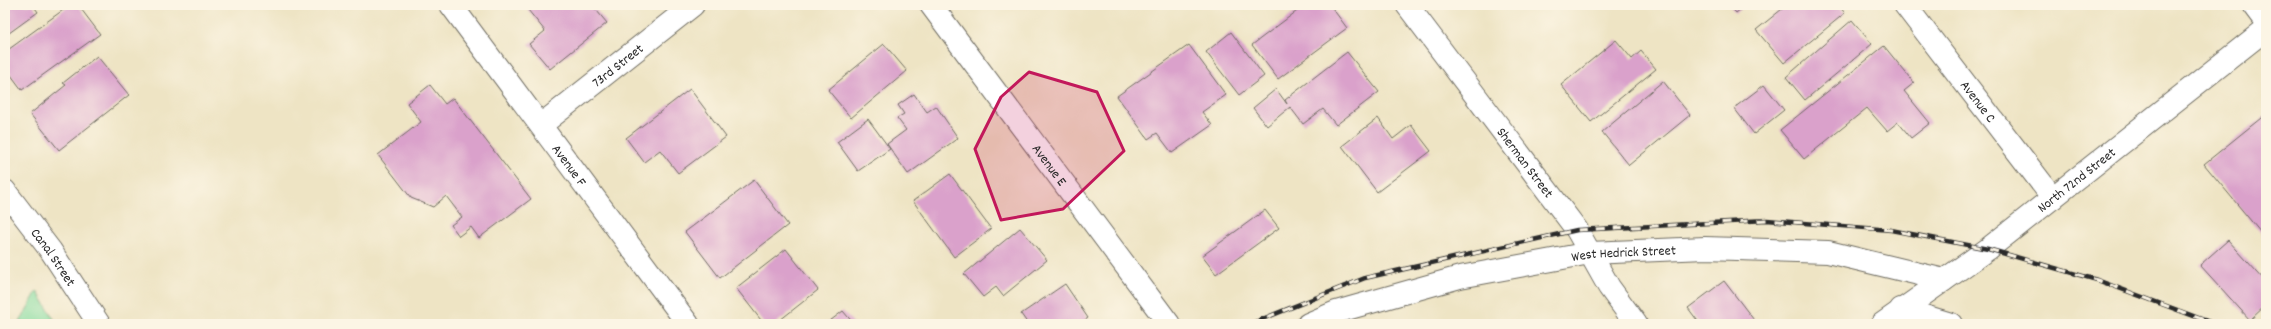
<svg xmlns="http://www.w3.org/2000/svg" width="2271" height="329" font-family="Dekko,sans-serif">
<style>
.green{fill:#85db9e;stroke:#588364}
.building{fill:#daa1cb}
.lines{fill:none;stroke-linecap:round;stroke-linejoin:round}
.minor-casing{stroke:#6f6c61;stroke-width:24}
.minor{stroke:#fff;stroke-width:22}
.rail-casing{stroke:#2b2b2b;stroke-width:4.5}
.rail{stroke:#fcf5e5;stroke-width:3;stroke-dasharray:9;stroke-linecap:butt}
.marked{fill:#c2185b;fill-opacity:0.2;stroke:#c2185b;stroke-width:3;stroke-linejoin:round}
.labels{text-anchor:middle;stroke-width:3.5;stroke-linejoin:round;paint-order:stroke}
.street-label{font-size:14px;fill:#2b2b2b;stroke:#fcf5e5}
</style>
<rect width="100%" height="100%" fill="#fcf5e5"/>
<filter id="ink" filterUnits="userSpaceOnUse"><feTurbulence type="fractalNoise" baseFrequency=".025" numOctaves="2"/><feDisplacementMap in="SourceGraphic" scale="8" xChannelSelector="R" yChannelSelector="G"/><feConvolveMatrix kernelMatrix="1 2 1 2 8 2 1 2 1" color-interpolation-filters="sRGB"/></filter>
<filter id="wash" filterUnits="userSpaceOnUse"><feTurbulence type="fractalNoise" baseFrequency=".012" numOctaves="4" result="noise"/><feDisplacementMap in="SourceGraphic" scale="16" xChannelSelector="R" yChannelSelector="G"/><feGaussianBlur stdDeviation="0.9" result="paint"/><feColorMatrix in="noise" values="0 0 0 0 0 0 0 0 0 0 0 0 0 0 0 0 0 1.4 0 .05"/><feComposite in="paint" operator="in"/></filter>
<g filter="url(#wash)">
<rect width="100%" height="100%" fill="#eee4c4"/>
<polygon class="green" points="37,291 57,324 19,324"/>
<g id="blocks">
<g class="building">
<polygon points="5,5 33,5 38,12 5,36"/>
<polygon points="70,5 78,5 100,34 22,90 5,67 5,52"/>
<polygon points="524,5 592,5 607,23 550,69 529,44 545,31"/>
<polygon points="1305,5 1330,5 1347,28 1278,79 1252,45"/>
<polygon points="1729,5 1746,5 1736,13"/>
<polygon points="1787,5 1838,5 1845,13 1784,63 1756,30"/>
<polygon points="1852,20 1872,44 1805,100 1786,77"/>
<polygon points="1231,32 1264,76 1239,95 1206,52"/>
<polygon points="1616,40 1632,59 1641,51 1656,69 1591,122 1561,85"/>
<polygon points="884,44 907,71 851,118 828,90"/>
<polygon points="1189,45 1226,95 1202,112 1212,125 1172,153 1157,133 1148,139 1117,96"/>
<polygon points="1884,46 1914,83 1904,91 1930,123 1911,138 1898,122 1887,131 1867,108 1804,159 1780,130"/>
<polygon points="1347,52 1379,92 1336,125 1323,109 1303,124 1290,107 1267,126 1253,108 1276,89 1287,104 1285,100"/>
<polygon points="97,56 129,95 59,150 30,114 66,85 63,83"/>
<polygon points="1663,81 1690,115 1629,165 1602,132"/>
<polygon points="430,85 445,104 453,98 531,199 479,238 471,227 459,236 451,225 462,217 446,196 433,207 411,198 378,155 421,122 407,103"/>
<polygon points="1764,85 1784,110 1754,134 1734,108"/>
<polygon points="690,89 726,137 678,173 660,150 644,162 626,138"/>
<polygon points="914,94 927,112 936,106 958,138 908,174 887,144 906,130 897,118 904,114 898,105"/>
<polygon points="2266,114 2266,239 2204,164"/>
<polygon points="1378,118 1393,139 1411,125 1431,151 1377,192 1342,146"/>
<polygon points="868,119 890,149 858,171 837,142"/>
<polygon points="950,174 991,229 954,257 913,201"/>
<polygon points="754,180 788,225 720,278 685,232"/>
<polygon points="1265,210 1279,228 1216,274 1202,256"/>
<polygon points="1020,228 1047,260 1003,296 996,287 983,297 964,274"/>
<polygon points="2228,240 2266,282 2266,305 2250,320 2200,265"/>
<polygon points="786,249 818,290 775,324 764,324 736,288"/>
<polygon points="1724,281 1757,324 1700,324 1688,308"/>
<polygon points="1065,284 1088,318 1079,324 1028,324 1021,314"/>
<polygon points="843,311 854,324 826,324"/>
</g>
</g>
</g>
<g filter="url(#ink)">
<use href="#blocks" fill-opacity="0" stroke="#6f6c61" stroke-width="1"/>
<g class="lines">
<g class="minor-casing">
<g id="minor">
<path id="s1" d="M 451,5 L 688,324"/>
<path id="s2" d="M 931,5 L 1169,324"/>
<path id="s3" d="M 1407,5 L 1577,230 L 1609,287 L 1636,324"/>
<path id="s4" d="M 1905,5 L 2053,198"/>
<polyline points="2254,5 2266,21"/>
<path id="s5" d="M 541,125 L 693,5"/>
<path id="s6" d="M 5,191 L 51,251 L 99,324"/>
<polyline points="1901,309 1951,324"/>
<path id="s7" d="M 1308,324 L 1336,312 L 1460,277 L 1590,253 L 1705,248 L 1828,252 L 1944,280"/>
<path id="s8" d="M 1882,324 L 1988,249 L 2266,29"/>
</g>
</g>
<use href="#minor" class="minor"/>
<g class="rail-casing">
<polyline id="rail" points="1250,324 1365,278 1577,230 1767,220 1891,230 1988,249 2097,280 2215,324"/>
</g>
<use href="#rail" class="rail"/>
</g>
</g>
<path class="marked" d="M 1029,72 L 1097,92 L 1124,151 L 1063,209 L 1001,220 L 975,149 L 1001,97 Z"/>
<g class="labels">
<g class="street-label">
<text dy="5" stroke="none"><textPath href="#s5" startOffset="97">73rd Street</textPath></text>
<text dy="5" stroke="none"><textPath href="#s4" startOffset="121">Avenue C</textPath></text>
<text dy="5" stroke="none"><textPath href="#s3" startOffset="197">Sherman Street</textPath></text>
<text dy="5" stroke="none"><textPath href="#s1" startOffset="199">Avenue F</textPath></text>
<text dy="5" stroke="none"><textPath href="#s2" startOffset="199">Avenue E</textPath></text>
<text dy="5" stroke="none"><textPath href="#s8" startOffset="242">North 72nd Street</textPath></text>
<text dy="5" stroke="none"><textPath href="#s7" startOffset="325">West Hedrick Street</textPath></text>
<text dy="5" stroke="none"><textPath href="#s6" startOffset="82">Canal Street</textPath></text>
</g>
</g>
<rect width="2271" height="329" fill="none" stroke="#fcf5e5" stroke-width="20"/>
</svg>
